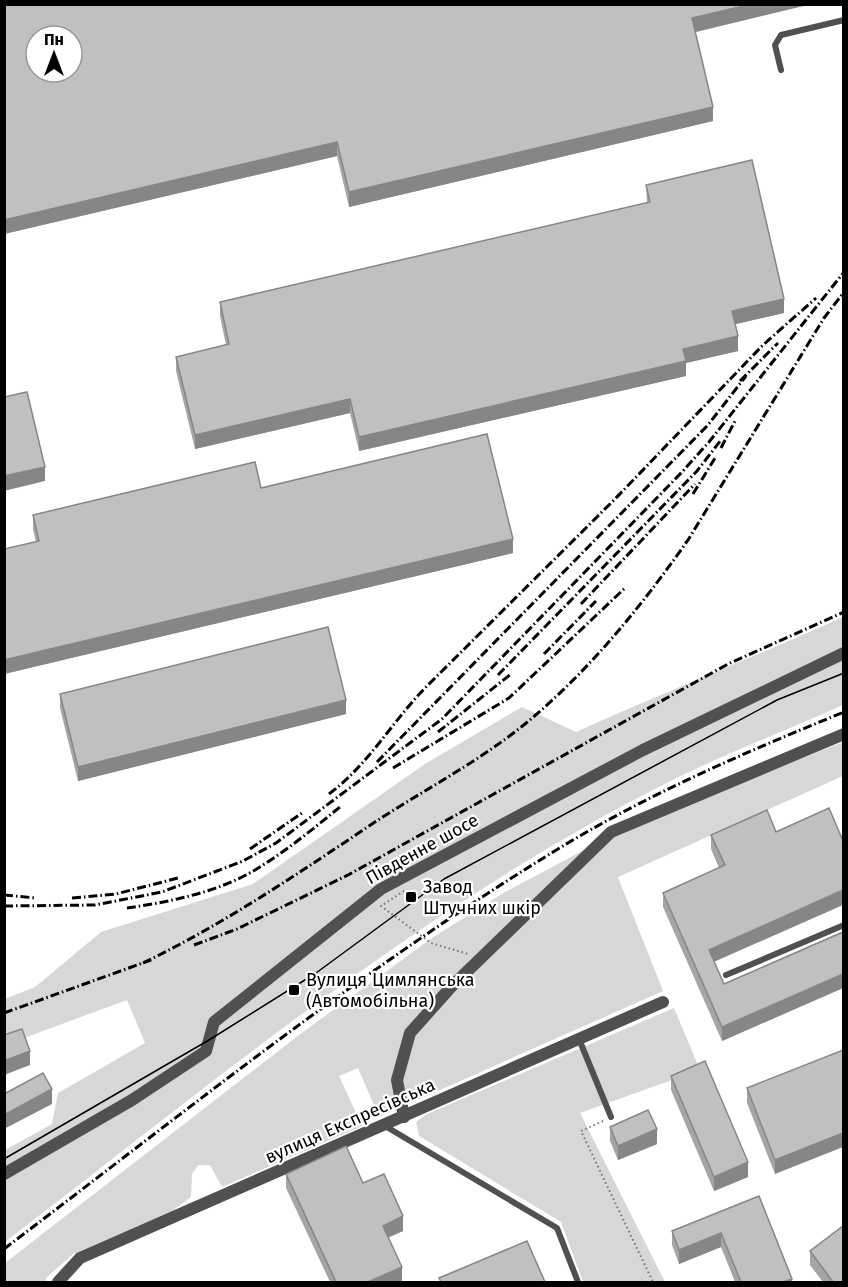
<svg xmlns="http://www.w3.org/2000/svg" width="848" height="1287" font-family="'Fira Sans',sans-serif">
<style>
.green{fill:#d7d7d7}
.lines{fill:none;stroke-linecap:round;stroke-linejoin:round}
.path{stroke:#727272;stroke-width:2;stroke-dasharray:1.5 3;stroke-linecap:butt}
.service{stroke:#505050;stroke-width:6}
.minor{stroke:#505050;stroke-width:12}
.tram{stroke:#000;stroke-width:1.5}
.rail{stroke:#000;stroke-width:3;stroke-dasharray:9 3 1.5 3;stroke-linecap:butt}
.wall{fill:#a5a5a5}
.shaded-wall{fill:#868686}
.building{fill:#c0c0c0;stroke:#868686;stroke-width:1.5;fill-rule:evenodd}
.poi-dot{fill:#000;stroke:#fff;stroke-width:2}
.labels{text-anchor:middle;stroke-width:4.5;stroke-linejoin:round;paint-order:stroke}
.street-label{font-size:18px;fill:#000;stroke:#fff}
.poi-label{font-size:18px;fill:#000;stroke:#fff;text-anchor:start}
</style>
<rect width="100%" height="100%" fill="#fff"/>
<g class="green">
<path d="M 843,617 L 843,705 C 781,733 716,757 655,789 C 422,908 212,1083 5,1242 L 5,1150 L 52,1124 L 58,1093 L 145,1043 L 127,1000 L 5,1045 L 5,999 L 35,987 L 101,932 L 253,884 L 425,764 L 522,707 L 576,732 C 664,692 755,657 843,617 Z"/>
<polygon points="843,742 843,776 618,877 663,991 379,1117 358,1068 339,1076 362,1126 222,1187 210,1165 198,1165 192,1174 191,1197 172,1211 73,1254 46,1278 46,1282 5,1282 5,1263 299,1035 432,938 505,892 616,833"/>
<polygon points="674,1008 700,1070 580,1113 665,1282 583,1282 561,1222 419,1136 416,1122 427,1114"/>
</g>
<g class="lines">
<g class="path">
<polyline points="404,891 381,906 431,943 468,954"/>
<polyline points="603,1121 581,1131 653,1282"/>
</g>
<g class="service">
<polyline points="781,70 775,45 781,35 844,20"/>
<polyline points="726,975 844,925"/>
<polyline points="579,1039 611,1117"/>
<polyline points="385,1126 557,1228 578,1282"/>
</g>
<g class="minor">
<polyline points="404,1117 397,1080 410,1033 451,987 611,832 844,734"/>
<polyline points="4,1174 132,1100 206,1051 214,1022 381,889 643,750 844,653"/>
<polyline points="58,1282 80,1258 663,1002"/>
</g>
<polyline class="tram" points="4,1159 209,1040 316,973 444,879 777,700 844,673"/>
<g class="rail">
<polyline points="740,381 778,343"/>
<polyline points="721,448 735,421"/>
<polyline points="693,494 715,458"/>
<polyline points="581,604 695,484"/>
<polyline points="544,654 596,601"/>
<polyline points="498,675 697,471 721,440"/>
<polyline points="438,732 511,674"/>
<polyline points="377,762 708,425 746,376"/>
<polyline points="393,768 509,698 625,588"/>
<path d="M 329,794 C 368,765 392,722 425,688 L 615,499 L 763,345 L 816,298"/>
<polyline points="250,849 302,813"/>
<polyline points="4,895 36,898"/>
<polyline points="72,898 116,894 178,878"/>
<polyline points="4,906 95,905 162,892 243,861 276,843 442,719 682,472 709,442 844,272"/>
<path d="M 127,908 C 170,902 218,892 255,870 C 285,852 313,829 340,807"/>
<polyline points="194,945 237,929 348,875 728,664 844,612"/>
<path d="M 143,963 C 222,925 296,875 369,826 C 420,792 477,763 525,724 C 588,672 641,607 688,540 L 824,318 L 844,292"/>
<polyline points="4,1013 151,960"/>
<path d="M 4,1249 C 186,1111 363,968 558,849 C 648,794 746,752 844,712"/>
</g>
</g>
<g class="wall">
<polygon points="4,4 695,32 713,121 349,207 337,156 4,234"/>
<polygon points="646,185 784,313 735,324 738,351 686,363 686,376 359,451 350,413 195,449 176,371 176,357 226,345 220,316 220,302 647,203"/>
<polygon points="261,488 513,553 4,674 4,549 36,542 33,529 33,515"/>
<polygon points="60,694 346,714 78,781 60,708"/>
<polygon points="767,810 714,962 724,984 843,932 843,988 722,1041 663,907 663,893 719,868 711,849 711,835"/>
<polygon points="843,1050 775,1174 747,1103 747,1088"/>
<polygon points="671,1076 748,1177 714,1191 671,1090"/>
<polygon points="610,1127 657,1144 618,1160 610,1141"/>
<polygon points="286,1174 363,1183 403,1231 388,1237 402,1281 399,1282 330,1282 286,1188"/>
<polygon points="759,1196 792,1282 735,1282 721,1247 679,1264 672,1245 672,1231"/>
<polygon points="810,1251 843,1282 823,1282 810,1265"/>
</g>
<g class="shaded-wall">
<polygon points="752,4 812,4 692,33 692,18"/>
<polygon points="713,107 713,121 349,207 349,192"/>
<polygon points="337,142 337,156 4,234 4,220"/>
<polygon points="784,299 784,313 732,325 732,311"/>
<polygon points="738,336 738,351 686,363 686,376 359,451 359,437 683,349"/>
<polygon points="350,399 350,413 195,449 195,435"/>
<polygon points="45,467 45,481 4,491 4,476"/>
<polygon points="513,539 513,553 4,674 4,660"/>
<polygon points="346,700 346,714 78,781 78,767"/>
<polygon points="843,890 843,905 709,964 709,950"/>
<polygon points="843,974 843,988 722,1041 722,1027"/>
<polygon points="30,1051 30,1065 4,1075 4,1061"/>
<polygon points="52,1089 52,1104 4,1129 4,1115"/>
<polygon points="657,1129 657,1144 618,1160 618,1146"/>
<polygon points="843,1133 843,1147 775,1174 775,1160"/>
<polygon points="748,1162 748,1177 714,1191 714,1177"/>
<polygon points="403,1216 403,1231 383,1240 383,1226"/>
<polygon points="721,1233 721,1247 679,1264 679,1250"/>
<polygon points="402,1267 402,1281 399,1282 368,1282"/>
<polygon points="792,1279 792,1282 783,1282"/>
</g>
<g class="building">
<path d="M 4,4 L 752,4 L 692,18 L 713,107 L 349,192 L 337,142 L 4,220 ZM 36,36 L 72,36 L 72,72 L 36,72 Z"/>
<polygon points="752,160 784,299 732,311 738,336 683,349 686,361 359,437 350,399 195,435 176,357 229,344 220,302 650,202 646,185"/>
<polygon points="27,392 45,467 4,476 4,397"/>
<polygon points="487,434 513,539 4,660 4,549 39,541 33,515 255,462 261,488"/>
<polygon points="328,627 346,700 78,767 60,694"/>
<polygon points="829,808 843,841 843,890 709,950 724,984 843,932 843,974 722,1027 663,893 725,865 711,835 767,810 776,832"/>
<polygon points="22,1029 30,1051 4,1061 4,1035"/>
<polygon points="843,1050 843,1133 775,1160 747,1088"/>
<polygon points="705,1061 748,1162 714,1177 671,1076"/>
<polygon points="43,1073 52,1089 4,1115 4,1094"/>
<polygon points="648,1110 657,1129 618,1146 610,1127"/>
<polygon points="346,1146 363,1183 384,1174 403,1216 383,1226 402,1267 368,1282 336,1282 286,1174"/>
<polygon points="759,1196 792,1279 783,1282 741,1282 721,1233 679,1250 672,1231"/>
<polygon points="843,1226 843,1282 833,1282 810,1251"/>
<polygon points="527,1241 545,1282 441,1282 439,1278"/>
</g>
<g class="poi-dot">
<rect x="405" y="891" width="12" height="12" rx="3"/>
<rect x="288" y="984" width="12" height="12" rx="3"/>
</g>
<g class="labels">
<g class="street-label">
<text transform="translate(422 849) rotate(-29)" y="6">Південне шосе</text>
<text transform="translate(350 1121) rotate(-24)" y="6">вулиця Експресівська</text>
</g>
<g class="poi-label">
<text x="423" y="893">Завод<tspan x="423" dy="21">Штучних шкір</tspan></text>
<text x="306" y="986">Вулиця Цимлянська<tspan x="306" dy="21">(Автомобільна)</tspan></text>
</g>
</g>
<rect width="848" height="1287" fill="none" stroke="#000000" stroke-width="12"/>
<g transform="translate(54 54)"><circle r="28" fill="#ffffff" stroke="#999999" stroke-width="1.5"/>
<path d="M0-4.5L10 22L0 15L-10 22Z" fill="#000000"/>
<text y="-9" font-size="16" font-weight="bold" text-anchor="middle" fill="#000000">Пн</text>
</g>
</svg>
